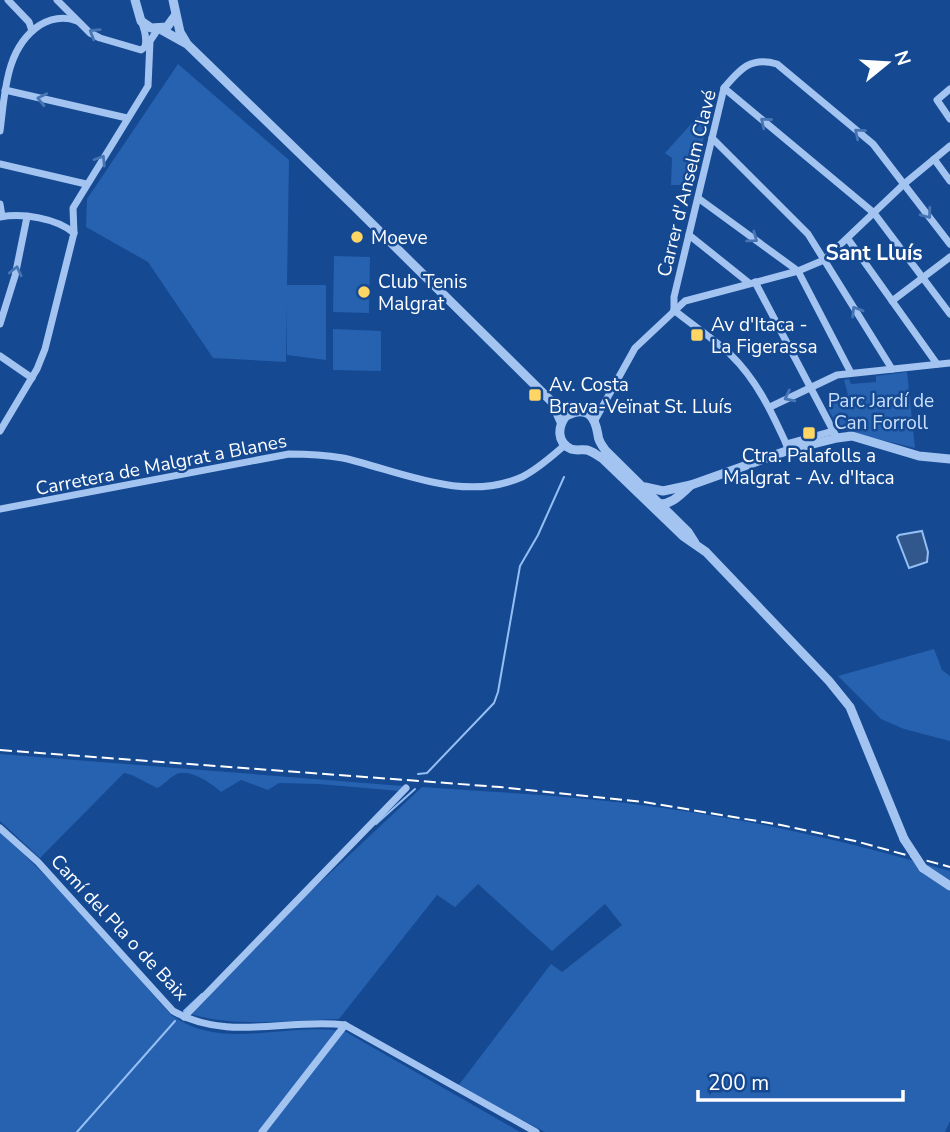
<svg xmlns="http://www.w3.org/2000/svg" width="950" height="1132" font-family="'Nunito Sans',sans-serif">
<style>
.green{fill:#2762b0}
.water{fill:#31578c;stroke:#95bff4;stroke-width:2}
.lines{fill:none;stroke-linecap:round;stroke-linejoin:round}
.stream{stroke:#95bff4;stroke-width:2}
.minor{stroke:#a3c4f1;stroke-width:7}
.tertiary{stroke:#a3c4f1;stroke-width:9}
.rail{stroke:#fff;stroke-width:2;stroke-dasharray:12 5;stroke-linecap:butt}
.tertiary-bridge{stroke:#a3c4f1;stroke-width:9}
.oneway{stroke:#4774b3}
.poi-dot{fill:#ffd563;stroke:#154992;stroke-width:2.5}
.labels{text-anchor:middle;stroke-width:5;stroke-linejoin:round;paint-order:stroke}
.street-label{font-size:19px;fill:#fff;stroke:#154992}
.poi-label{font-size:19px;fill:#fff;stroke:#154992;text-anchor:start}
.park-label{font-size:19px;fill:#cadffc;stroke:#154992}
.neighbourhood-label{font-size:21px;font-weight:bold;fill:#fff;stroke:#154992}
</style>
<rect width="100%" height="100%" fill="#154992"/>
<g class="green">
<polygon points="178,64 289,160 287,285 326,285 326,360 287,355 287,304 286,362 213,358 148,262 86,227 87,199"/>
<polygon points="712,101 692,190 680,185 671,185 672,158 665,153"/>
<polygon points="334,256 370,257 369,313 333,312"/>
<polygon points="333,329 381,331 381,371 333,370"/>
<polygon points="907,372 915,448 849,432 837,425 827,407 848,395 844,380 849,379 851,384 876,382 876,376"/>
<polygon points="934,649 942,670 950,676 950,741 904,729 881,719 838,676"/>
<path d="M 0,754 L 403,786 L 400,791 L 318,784 L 279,783 L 268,790 L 241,780 L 221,792 C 211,783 188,767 175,775 C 168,779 164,785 157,788 L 132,775 L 124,773 L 40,858 L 0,821 Z"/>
<path d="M 422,787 C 473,791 524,793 575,798 C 702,809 828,835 950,871 L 950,1121 L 945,1132 L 545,1132 L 458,1086 L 551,964 L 562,972 L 622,925 L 605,904 L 552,951 L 478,884 L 455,907 L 437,895 L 339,1019 C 292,1020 237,1028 191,1014 L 296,905 Z"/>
<path d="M 0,832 C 62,888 116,952 171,1015 C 224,1053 288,1020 346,1032 L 520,1132 L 0,1132 Z"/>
</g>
<polygon class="water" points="922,531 928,552 927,562 909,568 897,537 899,535"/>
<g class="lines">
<g class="stream">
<polyline points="418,774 427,773 494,703 498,692 520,566 538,535 564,477"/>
<polyline points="376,824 415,789"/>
<polyline points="184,1011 202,994"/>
<polyline points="77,1132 175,1021"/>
</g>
<g class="minor">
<polyline points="8,0 29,22 32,31"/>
<path d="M 57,0 L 90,33 L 100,38 L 141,50 L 145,47 C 147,38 145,30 141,21"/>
<polyline points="724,88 874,213 950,314"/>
<polyline points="950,89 937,100 950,119"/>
<polyline points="5,90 127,118"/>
<path d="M 0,131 C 5,94 5,48 40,25 C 52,18 64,16 77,21"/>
<polyline points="712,138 808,234 892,369"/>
<polyline points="934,159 950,181"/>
<polyline points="0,164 86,184"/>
<polyline points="698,198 798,271 851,373"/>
<polyline points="0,204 2,216"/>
<path d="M 0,217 C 23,213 56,218 74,233"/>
<polyline points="689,235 749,283"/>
<polyline points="848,239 937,364"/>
<polyline points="755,282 837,438"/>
<polyline points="892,301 950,257"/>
<path d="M 674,310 L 674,297 L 724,88 C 740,69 751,56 777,64 L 873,144 L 950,244"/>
<path d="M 674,310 C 692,325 713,338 730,354 C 758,381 773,415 789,450"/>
<polyline points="0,324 15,276 27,217"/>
<polyline points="0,356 32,378"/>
<polyline points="770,407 837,375 950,363"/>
<polyline points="595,420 635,348 685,301 798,271 824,260 904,184 950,146"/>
<polyline points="0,431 37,369 45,349 74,233 73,208 148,86 150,41 158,29"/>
<polyline points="786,444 833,431"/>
<path d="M 0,509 L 289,454 C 307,454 325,455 343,458 C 400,471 463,503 522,477 C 538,469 551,457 565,445"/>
<path d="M 0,828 L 38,862 L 173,1011 C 227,1042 287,1018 345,1025 L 536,1132"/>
<polyline points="184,1017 406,788"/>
<polyline points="262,1132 345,1025"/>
</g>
<g class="tertiary">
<polyline points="135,0 141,21 151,28 167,27 175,16"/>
<polyline points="173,0 180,32 186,42"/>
<polyline points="160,29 187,44 353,205 552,402 561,422"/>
<polyline points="645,487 663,491 691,485 789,450 837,438 852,436 919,456 950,459"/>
<path d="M 658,504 C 672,505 681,494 691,485"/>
<path d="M 695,543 L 688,532 L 606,451 C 603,447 598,441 598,435 C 595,416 587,405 566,416 C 558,426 556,442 571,449 C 577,451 582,449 587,450 C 592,451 598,456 602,458 L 683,536 L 706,552 L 829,681 L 850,707 L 904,839"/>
<polyline points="923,868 950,886"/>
</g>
<polyline class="rail" points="0,750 500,787 644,802 781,825 855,841 950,867"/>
<polyline class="tertiary-bridge" points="904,839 923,868"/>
</g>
<defs><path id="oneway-chevron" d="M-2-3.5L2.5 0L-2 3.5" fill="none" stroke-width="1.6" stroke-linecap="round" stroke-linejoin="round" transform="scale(1.75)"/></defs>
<g class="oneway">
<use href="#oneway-chevron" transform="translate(94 33) rotate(-148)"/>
<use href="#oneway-chevron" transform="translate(42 99) rotate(-167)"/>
<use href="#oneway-chevron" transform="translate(765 122) rotate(-140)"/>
<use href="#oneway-chevron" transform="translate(859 133) rotate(-140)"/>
<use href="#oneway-chevron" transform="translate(101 160) rotate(-58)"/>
<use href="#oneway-chevron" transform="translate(927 214) rotate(53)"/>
<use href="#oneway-chevron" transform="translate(753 238) rotate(36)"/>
<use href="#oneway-chevron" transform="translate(16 271) rotate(-77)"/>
<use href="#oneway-chevron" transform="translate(856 311) rotate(-122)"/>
<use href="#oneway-chevron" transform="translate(789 397) rotate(154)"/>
</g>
<g class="poi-dot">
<circle cx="357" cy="237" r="7"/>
<circle cx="364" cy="292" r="7"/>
<rect x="690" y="328" width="14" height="14" rx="3.5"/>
<rect x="528" y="388" width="14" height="14" rx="3.5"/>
<rect x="802" y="426" width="14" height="14" rx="3.5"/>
</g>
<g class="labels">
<g class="street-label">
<text transform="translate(686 183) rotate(-76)" y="7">Carrer d'Anselm Clavé</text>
<text transform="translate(161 464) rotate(-11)" y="7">Carretera de Malgrat a Blanes</text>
<text transform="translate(120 927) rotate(47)" y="7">Camí del Pla o de Baix</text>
</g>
<g class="poi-label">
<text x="371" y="244">Moeve</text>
<text x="378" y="288">Club Tenis<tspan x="378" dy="22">Malgrat</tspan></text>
<text x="711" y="331">Av d'Itaca -<tspan x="711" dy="22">La Figerassa</tspan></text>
<text x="549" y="391">Av. Costa<tspan x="549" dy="22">Brava-Veïnat St. Lluís</tspan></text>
<text x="809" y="462" text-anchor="middle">Ctra. Palafolls a<tspan x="809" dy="22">Malgrat - Av. d'Itaca</tspan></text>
</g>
<g class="park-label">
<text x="881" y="407">Parc Jardí de<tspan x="881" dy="22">Can Forroll</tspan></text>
</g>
<g class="neighbourhood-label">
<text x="874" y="260">Sant Lluís</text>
</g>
</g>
<g transform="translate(887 63) rotate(72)" stroke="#154992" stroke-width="5" paint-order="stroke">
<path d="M0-5L12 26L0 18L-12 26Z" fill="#ffffff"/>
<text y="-10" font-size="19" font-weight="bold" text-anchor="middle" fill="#ffffff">N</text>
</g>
<path d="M698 1090v10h205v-10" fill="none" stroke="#ffffff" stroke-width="3.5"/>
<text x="708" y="1090" font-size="21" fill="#ffffff" stroke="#154992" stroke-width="5" paint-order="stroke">200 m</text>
</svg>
